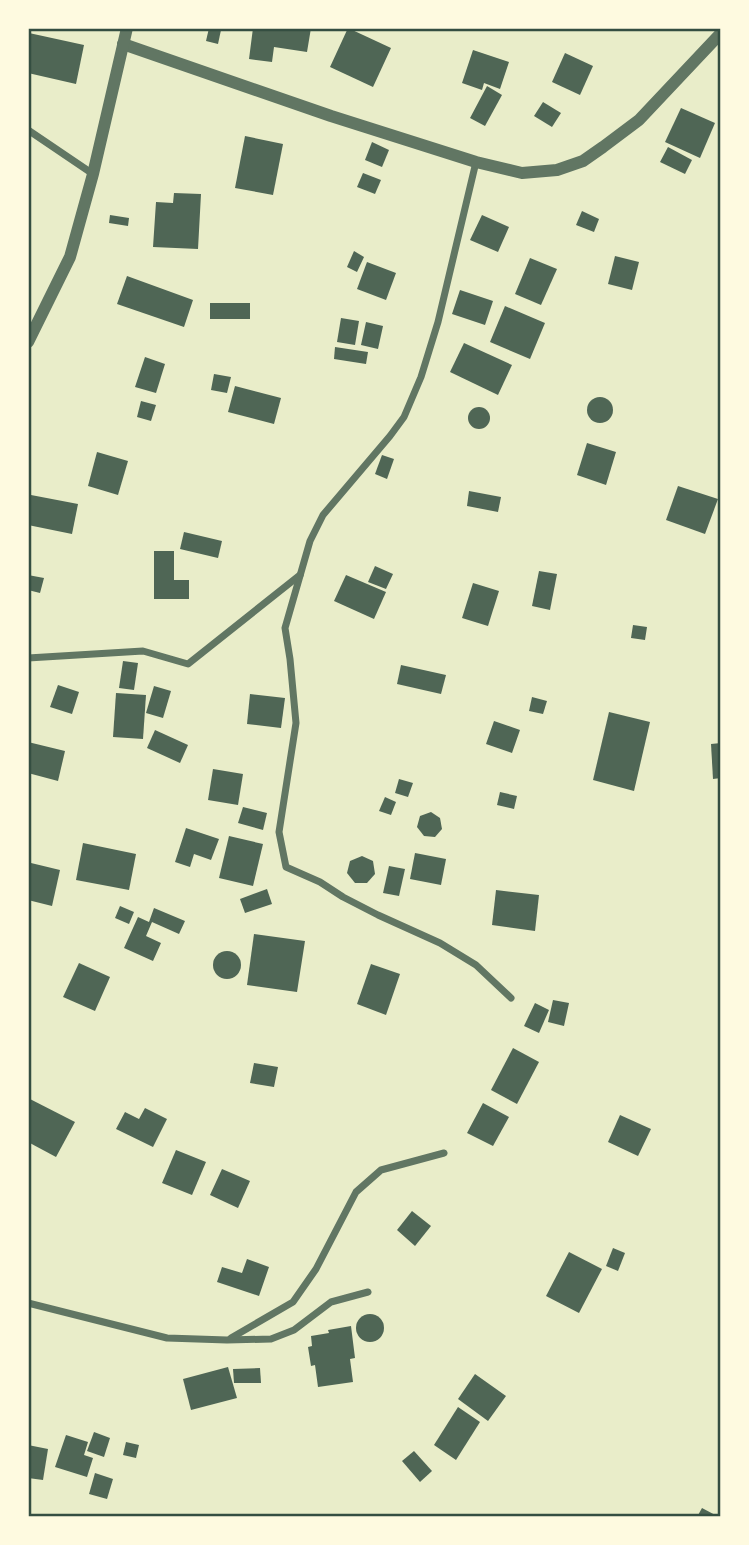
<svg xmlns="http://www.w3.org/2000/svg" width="749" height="1545" font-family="'IBM Plex Sans',sans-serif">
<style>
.building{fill:#4f6655}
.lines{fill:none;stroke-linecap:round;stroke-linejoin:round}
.minor{stroke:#617663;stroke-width:7}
.tertiary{stroke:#617663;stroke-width:12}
.neatline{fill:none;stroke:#344e41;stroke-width:2.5}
</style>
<rect width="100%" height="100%" fill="#e9edc9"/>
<g class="building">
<polygon points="209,28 221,30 218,44 206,41"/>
<polygon points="253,28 311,28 307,52 274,47 272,62 249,59"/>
<polygon points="348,28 391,48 373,87 330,67"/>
<polygon points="29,33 84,45 76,84 28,73"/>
<polygon points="473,50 509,62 500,89 484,83 482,90 462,83"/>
<polygon points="565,53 593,66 580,95 552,82"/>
<polygon points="487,86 502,95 485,126 470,118"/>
<polygon points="543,102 561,113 552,127 534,116"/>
<polygon points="681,108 715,123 700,158 665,142"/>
<polygon points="245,136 283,144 273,195 235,188"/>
<polygon points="372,142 389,150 382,167 365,160"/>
<polygon points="668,147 692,160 685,174 660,162"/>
<polygon points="363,173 381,180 375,194 357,187"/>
<polygon points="174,193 201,194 198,249 153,247 156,202 173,203"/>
<polygon points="582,211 599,219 594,232 576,225"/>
<polygon points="110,215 129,218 128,226 109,223"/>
<polygon points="482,215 509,227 498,252 470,240"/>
<polygon points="354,251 364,257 357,272 347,267"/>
<polygon points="615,256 639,262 632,290 608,284"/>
<polygon points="530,258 557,269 541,305 515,294"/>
<polygon points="367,262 396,273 386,300 357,289"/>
<polygon points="127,276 193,300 184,327 117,304"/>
<polygon points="460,290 493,301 485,325 452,314"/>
<rect x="210" y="303" width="40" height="16"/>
<polygon points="505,306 545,323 530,359 490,342"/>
<polygon points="341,318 359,321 355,345 337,342"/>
<polygon points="366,322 383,326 378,349 361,345"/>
<polygon points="464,343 512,365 498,395 450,372"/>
<polygon points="335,347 368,352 366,364 334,359"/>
<polygon points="145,357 165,364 156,393 135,387"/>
<polygon points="214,374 231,377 227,393 211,390"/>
<polygon points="235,386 281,398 274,424 228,412"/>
<circle cx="600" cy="410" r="13"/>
<polygon points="141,401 156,405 151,421 137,417"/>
<circle cx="479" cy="418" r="11"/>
<polygon points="587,443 616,452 606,485 577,475"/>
<polygon points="97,452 128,461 118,495 88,486"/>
<polygon points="382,455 394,459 387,479 375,474"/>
<polygon points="678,486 718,499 705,534 666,520"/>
<polygon points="469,491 501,497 498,512 467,506"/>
<polygon points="31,495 78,504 72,534 28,525 28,507"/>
<polygon points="184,532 222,541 218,558 180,549"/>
<polygon points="154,551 174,551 174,580 189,580 189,599 154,599"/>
<polygon points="375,566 393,574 386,589 368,582"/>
<polygon points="539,571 557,574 550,610 532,606"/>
<polygon points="28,575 44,578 40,593 28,590"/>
<polygon points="346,575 386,592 374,619 334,601"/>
<polygon points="473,583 499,591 488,626 462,618"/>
<polygon points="633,625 647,627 645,640 631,638"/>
<polygon points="123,661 138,663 134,690 119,688"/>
<polygon points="401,665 446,675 441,694 397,684"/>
<polygon points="58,685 79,692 72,714 50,707"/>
<polygon points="154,686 171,691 163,718 146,713"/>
<polygon points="116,693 146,695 143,739 113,737"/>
<polygon points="250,694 285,698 281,728 247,724"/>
<polygon points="532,697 547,701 543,714 529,711"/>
<polygon points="609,712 650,722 634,791 593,780"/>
<polygon points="494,721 520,730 512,753 486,744"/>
<polygon points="155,730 188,745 180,763 147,748"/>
<polygon points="28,742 65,751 58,781 28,773"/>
<polygon points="721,743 721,778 713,779 711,744"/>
<polygon points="213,769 243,774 238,805 208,800"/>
<polygon points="399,779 413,783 408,797 395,793"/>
<polygon points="500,792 517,796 514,809 497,805"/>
<polygon points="385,797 396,802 391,815 379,811"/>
<polygon points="243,807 267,813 263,830 238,823"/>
<polygon points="431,812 440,818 442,829 435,837 424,836 417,827 420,816"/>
<polygon points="186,828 219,839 211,860 194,854 190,867 175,862"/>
<polygon points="229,836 263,844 253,886 219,878"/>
<polygon points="83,843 136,854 129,890 76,880"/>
<polygon points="415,853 446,859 441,885 410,879"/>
<polygon points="362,856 373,861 375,874 367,883 355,883 347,873 350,861"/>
<polygon points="31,863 60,870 52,906 28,900 28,878"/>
<polygon points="389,866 405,869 399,896 383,893"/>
<polygon points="267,889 272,904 245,913 240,899"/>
<polygon points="496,890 539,895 535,931 492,925"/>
<polygon points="120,906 134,912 129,924 115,918"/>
<polygon points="154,908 185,921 179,934 152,922 146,936 161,943 153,961 124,948 138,917 149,922"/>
<polygon points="254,934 305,941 297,992 247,985"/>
<circle cx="227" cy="965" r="14"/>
<polygon points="79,963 110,977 95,1011 63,997"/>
<polygon points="371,964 400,974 386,1015 357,1004"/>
<polygon points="553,1000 569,1003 564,1026 548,1022"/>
<polygon points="535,1003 549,1010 539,1033 524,1026"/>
<polygon points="513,1048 539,1062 517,1104 491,1090"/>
<polygon points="254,1063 278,1067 274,1087 250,1083"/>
<polygon points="28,1098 75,1122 56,1157 28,1142"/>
<polygon points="483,1103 509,1117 493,1146 467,1133"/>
<polygon points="145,1108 167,1119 153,1147 116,1129 125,1112 139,1119"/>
<polygon points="620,1115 651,1129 638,1156 608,1142"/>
<polygon points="176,1150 206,1162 192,1195 162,1183"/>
<polygon points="222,1169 250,1181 238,1208 210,1195"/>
<polygon points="412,1211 431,1226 415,1246 397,1230"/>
<polygon points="613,1248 625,1253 618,1271 606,1266"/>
<polygon points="569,1252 602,1269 579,1313 546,1296"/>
<polygon points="247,1259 269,1267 259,1296 217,1282 222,1267 242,1273"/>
<circle cx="370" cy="1328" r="14"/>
<polygon points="351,1326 355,1358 350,1359 353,1382 318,1387 315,1365 311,1366 308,1347 312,1346 311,1336 329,1333 328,1330"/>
<polygon points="228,1367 237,1398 191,1410 183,1379"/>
<polygon points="260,1368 261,1383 234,1383 233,1369"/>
<polygon points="475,1374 506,1396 488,1421 458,1399"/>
<polygon points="458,1407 480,1422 456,1460 434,1445"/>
<polygon points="94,1432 110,1438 104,1457 87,1451"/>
<polygon points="66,1435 88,1442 84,1455 93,1458 87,1477 55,1467"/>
<polygon points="126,1442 139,1445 136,1458 123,1455"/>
<polygon points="28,1445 48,1449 43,1480 28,1478"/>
<polygon points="414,1451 432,1471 420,1482 402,1461"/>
<polygon points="95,1473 113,1479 107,1499 89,1494"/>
<polygon points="702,1508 719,1517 697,1517"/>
</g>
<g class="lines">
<g class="minor">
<polyline points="28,130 93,174"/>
<polyline points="476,162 438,322 421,377 404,417 390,436 323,515 310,541 285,628 290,659 296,723 279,832 286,867 320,882 343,897 378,915 440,943 476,965 511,998"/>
<polyline points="28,658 143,651 188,664 300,575"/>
<polyline points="28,1303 167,1338 227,1340 271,1339 294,1330 331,1302 368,1292"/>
<polyline points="231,1338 293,1302 316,1269 356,1192 381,1170 444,1153"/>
</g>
<g class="tertiary">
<polyline points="123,44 331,116 476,162 522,173 557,170 583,161 603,147 639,120 721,33"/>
<polyline points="28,342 70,257 93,174 127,28"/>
</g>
</g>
<rect width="749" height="1545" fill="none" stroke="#fefae0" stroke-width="60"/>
<rect x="30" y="30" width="689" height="1485" class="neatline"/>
</svg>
